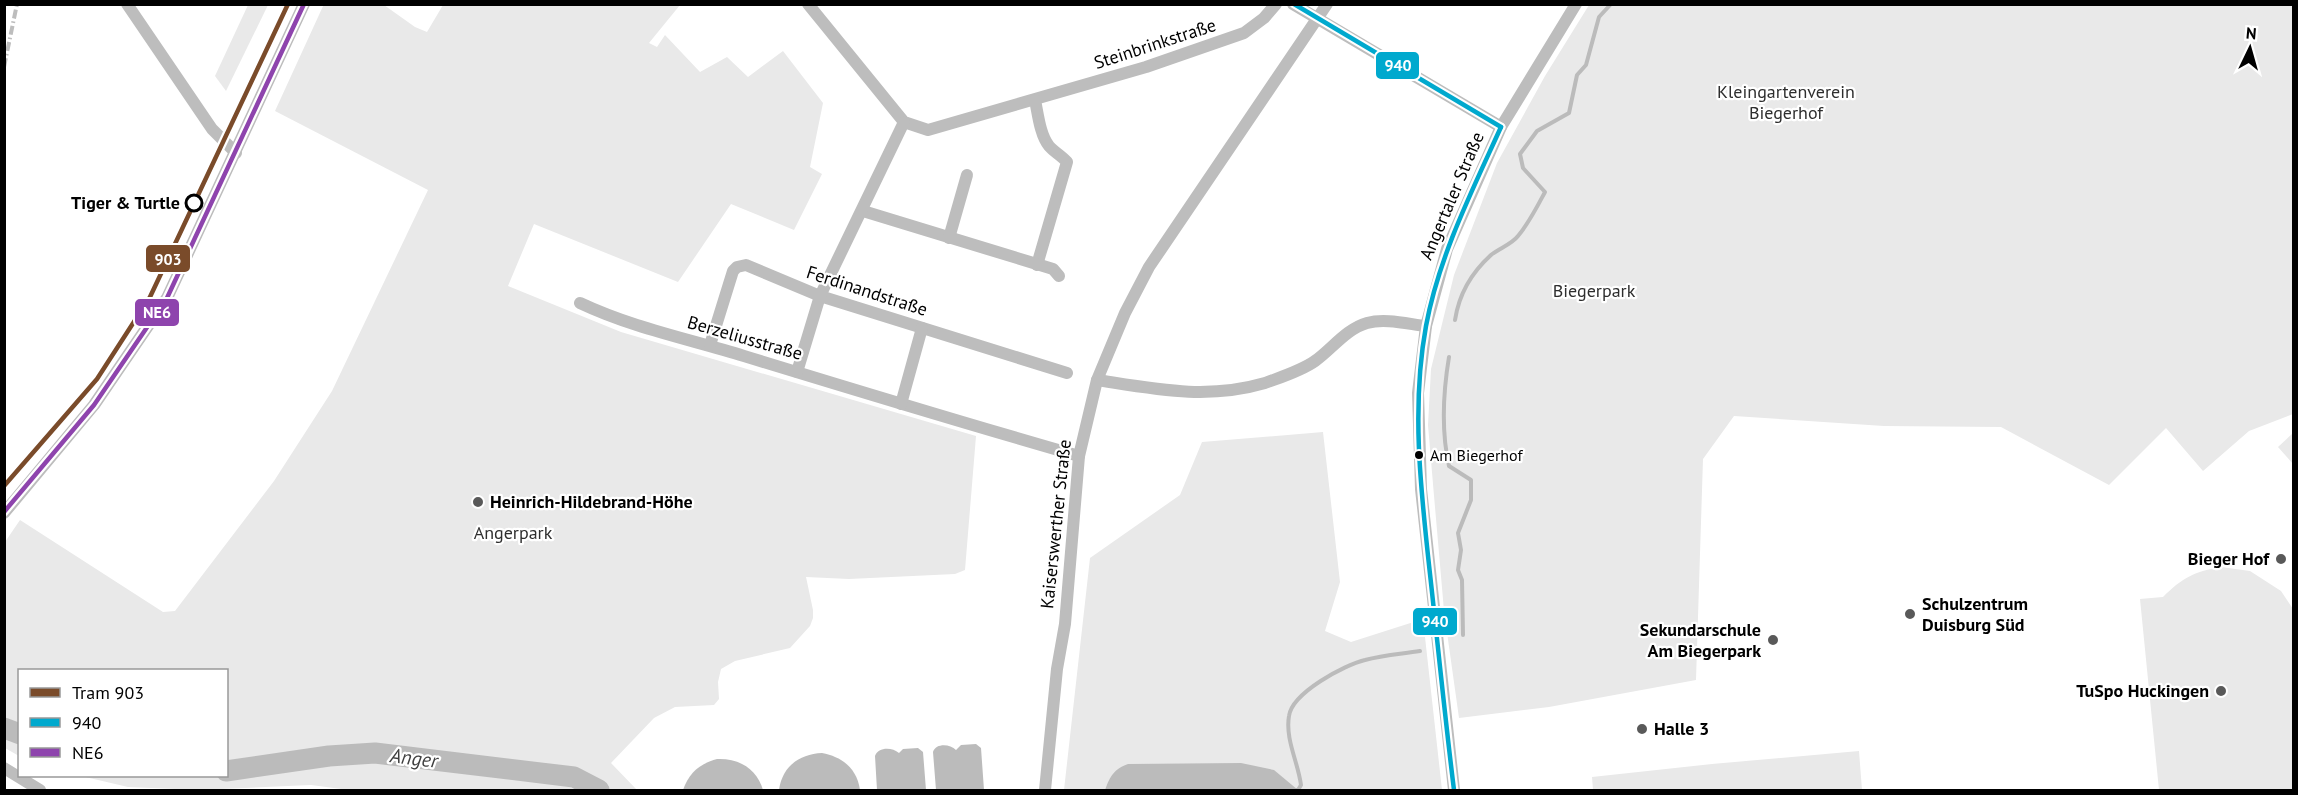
<svg xmlns="http://www.w3.org/2000/svg" width="2298" height="795" font-family="'PT Sans',sans-serif">
<style>
.green{fill:#e9e9e9}
.water{fill:#bbb}
.lines{fill:none;stroke-linecap:round;stroke-linejoin:round}
.stream{stroke:#bbb;stroke-width:4}
.river{stroke:#bbb;stroke-width:21}
.minor{stroke:#bdbdbd;stroke-width:12}
.rail{stroke:#bdbdbd;stroke-width:4;stroke-dasharray:9 3 1.5 3;stroke-linecap:butt}
.bus-1-casing{stroke:#fff;stroke-width:9}
.bus-2-casing{stroke:#fff;stroke-width:9}
.bus-1{stroke:#00a9ce;stroke-width:4.5}
.bus-2{stroke:#8e44ad;stroke-width:4.5}
.tram-1-casing{stroke:#fff;stroke-width:9}
.tram-1{stroke:#7a4b2a;stroke-width:4.5}
.stop-dot{fill:#fff;stroke:#000;stroke-width:3}
.bus-dot{fill:#000;stroke:#fff;stroke-width:2}
.poi-dot{fill:#595959;stroke:#fff;stroke-width:2}
.labels{text-anchor:middle;stroke-width:4.5;stroke-linejoin:round;paint-order:stroke}
.bus-label{font-size:16px;fill:#000;stroke:#fff;text-anchor:start}
.street-label{font-size:18px;fill:#000;stroke:#fff}
.park-label{font-size:18px;fill:#2e2e2e;stroke:#fff}
.stop-label{font-size:18px;font-weight:bold;fill:#000;stroke:#fff;text-anchor:end}
.poi-label{font-size:18px;font-weight:bold;fill:#000;stroke:#fff;text-anchor:start}
.water-label{font-size:20px;font-style:italic;fill:#3f3f3f;stroke:#fff}
.line-badge{stroke:#fff;stroke-width:2}
.badge-label{font-size:16px;text-anchor:middle;font-weight:bold;fill:#fff}
</style>
<rect width="100%" height="100%" fill="#fff"/>
<g class="green">
<polygon points="324,4 384,5 415,27 427,32 443,5 680,5 649,43 657,47 665,35 700,72 727,57 748,77 783,51 823,103 810,167 822,174 794,230 731,204 678,282 534,224 508,286 621,332 976,436 965,570 955,574 849,579 806,577 813,610 813,618 810,626 790,648 735,661 721,669 718,682 719,699 714,705 675,707 654,718 611,763 637,790 349,790 311,785 199,790 128,787 81,776 226,776 226,670 20,670 19,756 5,748 5,542 20,520 163,612 175,611 274,481 332,391 428,190 275,111"/>
<polygon points="248,5 268,5 226,91 215,76"/>
<polygon points="1589,5 2293,5 2293,414 2249,431 2203,471 2166,428 2109,485 2001,427 1884,426 1734,416 1703,459 1696,680 1549,707 1459,718 1444,611 1433,484 1428,425 1431,369 1454,275 1497,163 1545,76"/>
<polygon points="1323,432 1340,582 1325,631 1351,642 1423,619 1442,790 1064,790 1090,558 1180,495 1202,442"/>
<polygon points="2293,433 2293,464 2278,447"/>
<path d="M 2221,567 L 2250,571 L 2281,591 L 2293,609 L 2293,790 L 2159,790 L 2140,599 L 2163,597 C 2182,578 2195,571 2221,567 Z"/>
<polygon points="1859,751 1862,790 1593,790 1592,777 1712,764"/>
</g>
<g class="water">
<path d="M 976,744 L 981,748 L 984,790 L 936,790 L 933,752 C 936,743 950,744 956,750 L 961,745 Z"/>
<path d="M 903,749 L 918,748 L 923,752 L 926,790 L 877,790 L 875,756 C 878,747 892,747 899,753 Z"/>
<path d="M 822,753 C 843,757 857,769 860,790 L 779,790 C 782,767 799,754 822,753 Z"/>
<path d="M 717,759 C 739,758 757,769 763,790 L 683,790 C 689,773 699,764 717,759 Z"/>
<path d="M 1241,763 L 1274,770 L 1298,790 L 1105,790 C 1110,776 1114,769 1128,764 Z"/>
</g>
<g class="lines">
<g class="stream">
<path d="M 1455,320 C 1459,294 1471,273 1491,255 C 1499,248 1511,245 1518,236 C 1529,223 1537,207 1545,192 L 1523,168 L 1520,154 L 1537,131 L 1569,113 L 1577,75 L 1586,65 L 1599,17 L 1611,4"/>
<path d="M 1449,357 C 1443,393 1441,430 1449,466 L 1471,480 L 1471,500 L 1458,533 L 1461,550 L 1458,570 L 1462,580 L 1463,635"/>
<path d="M 1294,790 L 1298,790 L 1301,785 C 1298,762 1285,739 1289,716 C 1292,693 1344,665 1365,660 C 1383,655 1401,654 1420,651"/>
</g>
<g class="river">
<polyline points="4,728 20,734"/>
<polyline points="226,771 329,756 375,753 574,777 599,790"/>
</g>
<g class="minor">
<polyline points="127,4 212,129 236,153"/>
<polyline points="808,4 904,122 928,130 1146,67 1244,33 1264,18 1276,4"/>
<polyline points="1293,4 1501,127"/>
<path d="M 1035,100 C 1038,114 1040,135 1049,146 C 1054,152 1061,155 1067,162 L 1037,265"/>
<polyline points="863,211 1053,269 1059,276"/>
<polyline points="949,238 967,175"/>
<path d="M 580,303 C 633,328 689,339 744,356 C 855,390 967,424 1079,456"/>
<polyline points="710,345 733,271 737,267 746,265 820,296 1067,373"/>
<polyline points="797,372 820,296 904,122"/>
<path d="M 1097,380 C 1155,389 1207,400 1265,383 C 1281,377 1301,371 1315,361 C 1332,349 1346,329 1367,323 C 1385,318 1408,324 1426,326"/>
<polyline points="901,404 922,328"/>
<polyline points="4,513 94,405 167,298 304,4"/>
<polyline points="4,768 40,790"/>
<polyline points="1045,790 1057,669 1065,624 1079,456 1097,380 1125,313 1149,267 1327,4"/>
<polyline points="1454,790 1421,489 1418,393 1426,326 1447,249 1501,127 1576,4"/>
</g>
<polyline class="rail" points="4,67 17,4"/>
<g class="bus-1-casing">
<g id="bus-1">
<polyline points="1294,4 1501,127"/>
<path d="M 1454,790 C 1445,718 1438,646 1430,574 C 1421,492 1411,408 1426,326 C 1439,256 1472,191 1501,127"/>
</g>
</g>
<g class="bus-2-casing">
<polyline id="bus-2" points="4,512 94,405 167,298 304,4"/>
</g>
<use href="#bus-1" class="bus-1"/>
<use href="#bus-2" class="bus-2"/>
<g class="tram-1-casing">
<polyline id="tram-1" points="4,486 97,379 150,297 288,4"/>
</g>
<use href="#tram-1" class="tram-1"/>
</g>
<circle class="stop-dot" cx="194" cy="203" r="8"/>
<circle class="bus-dot" cx="1419" cy="455" r="5"/>
<g class="poi-dot">
<circle cx="478" cy="502" r="6"/>
<circle cx="2281" cy="559" r="6"/>
<circle cx="1910" cy="614" r="6"/>
<circle cx="1773" cy="640" r="6"/>
<circle cx="2221" cy="691" r="6"/>
<circle cx="1642" cy="729" r="6"/>
</g>
<g class="labels">
<g class="bus-label">
<text x="1430" y="461">Am Biegerhof</text>
</g>
<g class="street-label">
<text transform="translate(1155 44) rotate(-18)" y="6">Steinbrinkstraße</text>
<text transform="translate(1452 196) rotate(-67)" y="6">Angertaler Straße</text>
<text transform="translate(867 291) rotate(18)" y="6">Ferdinandstraße</text>
<text transform="translate(745 338) rotate(16)" y="6">Berzeliusstraße</text>
<text transform="translate(1056 524) rotate(-84)" y="6">Kaiserswerther Straße</text>
</g>
<g class="park-label">
<text x="1786" y="98">Kleingartenverein<tspan x="1786" dy="21">Biegerhof</tspan></text>
<text x="1594" y="297">Biegerpark</text>
<text x="513" y="539">Angerpark</text>
</g>
<g class="stop-label">
<text x="180" y="209">Tiger &amp; Turtle</text>
</g>
<g class="poi-label">
<text x="490" y="508">Heinrich-Hildebrand-Höhe</text>
<text x="2269" y="565" text-anchor="end">Bieger Hof</text>
<text x="1922" y="610">Schulzentrum<tspan x="1922" dy="21">Duisburg Süd</tspan></text>
<text x="1761" y="636" text-anchor="end">Sekundarschule<tspan x="1761" dy="21">Am Biegerpark</tspan></text>
<text x="2209" y="697" text-anchor="end">TuSpo Huckingen</text>
<text x="1654" y="735">Halle 3</text>
</g>
<g class="water-label">
<text transform="translate(414 758) rotate(7)" y="7">Anger</text>
</g>
</g>
<g class="line-badge">
<rect x="1375" y="51" width="45" height="29" rx="6" fill="#00a9ce"/>
<rect x="145" y="244" width="46" height="29" rx="6" fill="#7a4b2a"/>
<rect x="134" y="298" width="46" height="29" rx="6" fill="#8e44ad"/>
<rect x="1412" y="607" width="46" height="29" rx="6" fill="#00a9ce"/>
</g>
<g class="badge-label">
<text x="1398" y="71">940</text>
<text x="168" y="265">903</text>
<text x="157" y="318">NE6</text>
<text x="1435" y="627">940</text>
</g>
<rect width="2298" height="795" fill="none" stroke="#000000" stroke-width="12"/>
<rect x="18" y="669" width="210" height="108" fill="#ffffff" stroke="#999999" stroke-width="1.5"/>
<rect x="30" y="688" width="30" height="9" fill="#7a4b2a" stroke="#999999" stroke-width="1.5"/>
<text x="72" y="699" font-size="18" fill="#000000">Tram 903</text>
<rect x="30" y="718" width="30" height="9" fill="#00a9ce" stroke="#999999" stroke-width="1.5"/>
<text x="72" y="729" font-size="18" fill="#000000">940</text>
<rect x="30" y="748" width="30" height="9" fill="#8e44ad" stroke="#999999" stroke-width="1.5"/>
<text x="72" y="759" font-size="18" fill="#000000">NE6</text>
<g transform="translate(2250 48) rotate(5)" stroke="#ffffff" stroke-width="4.5" paint-order="stroke">
<path d="M0-4.5L10 22L0 15L-10 22Z" fill="#000000"/>
<text y="-9" font-size="16" font-weight="bold" text-anchor="middle" fill="#000000">N</text>
</g>
</svg>
